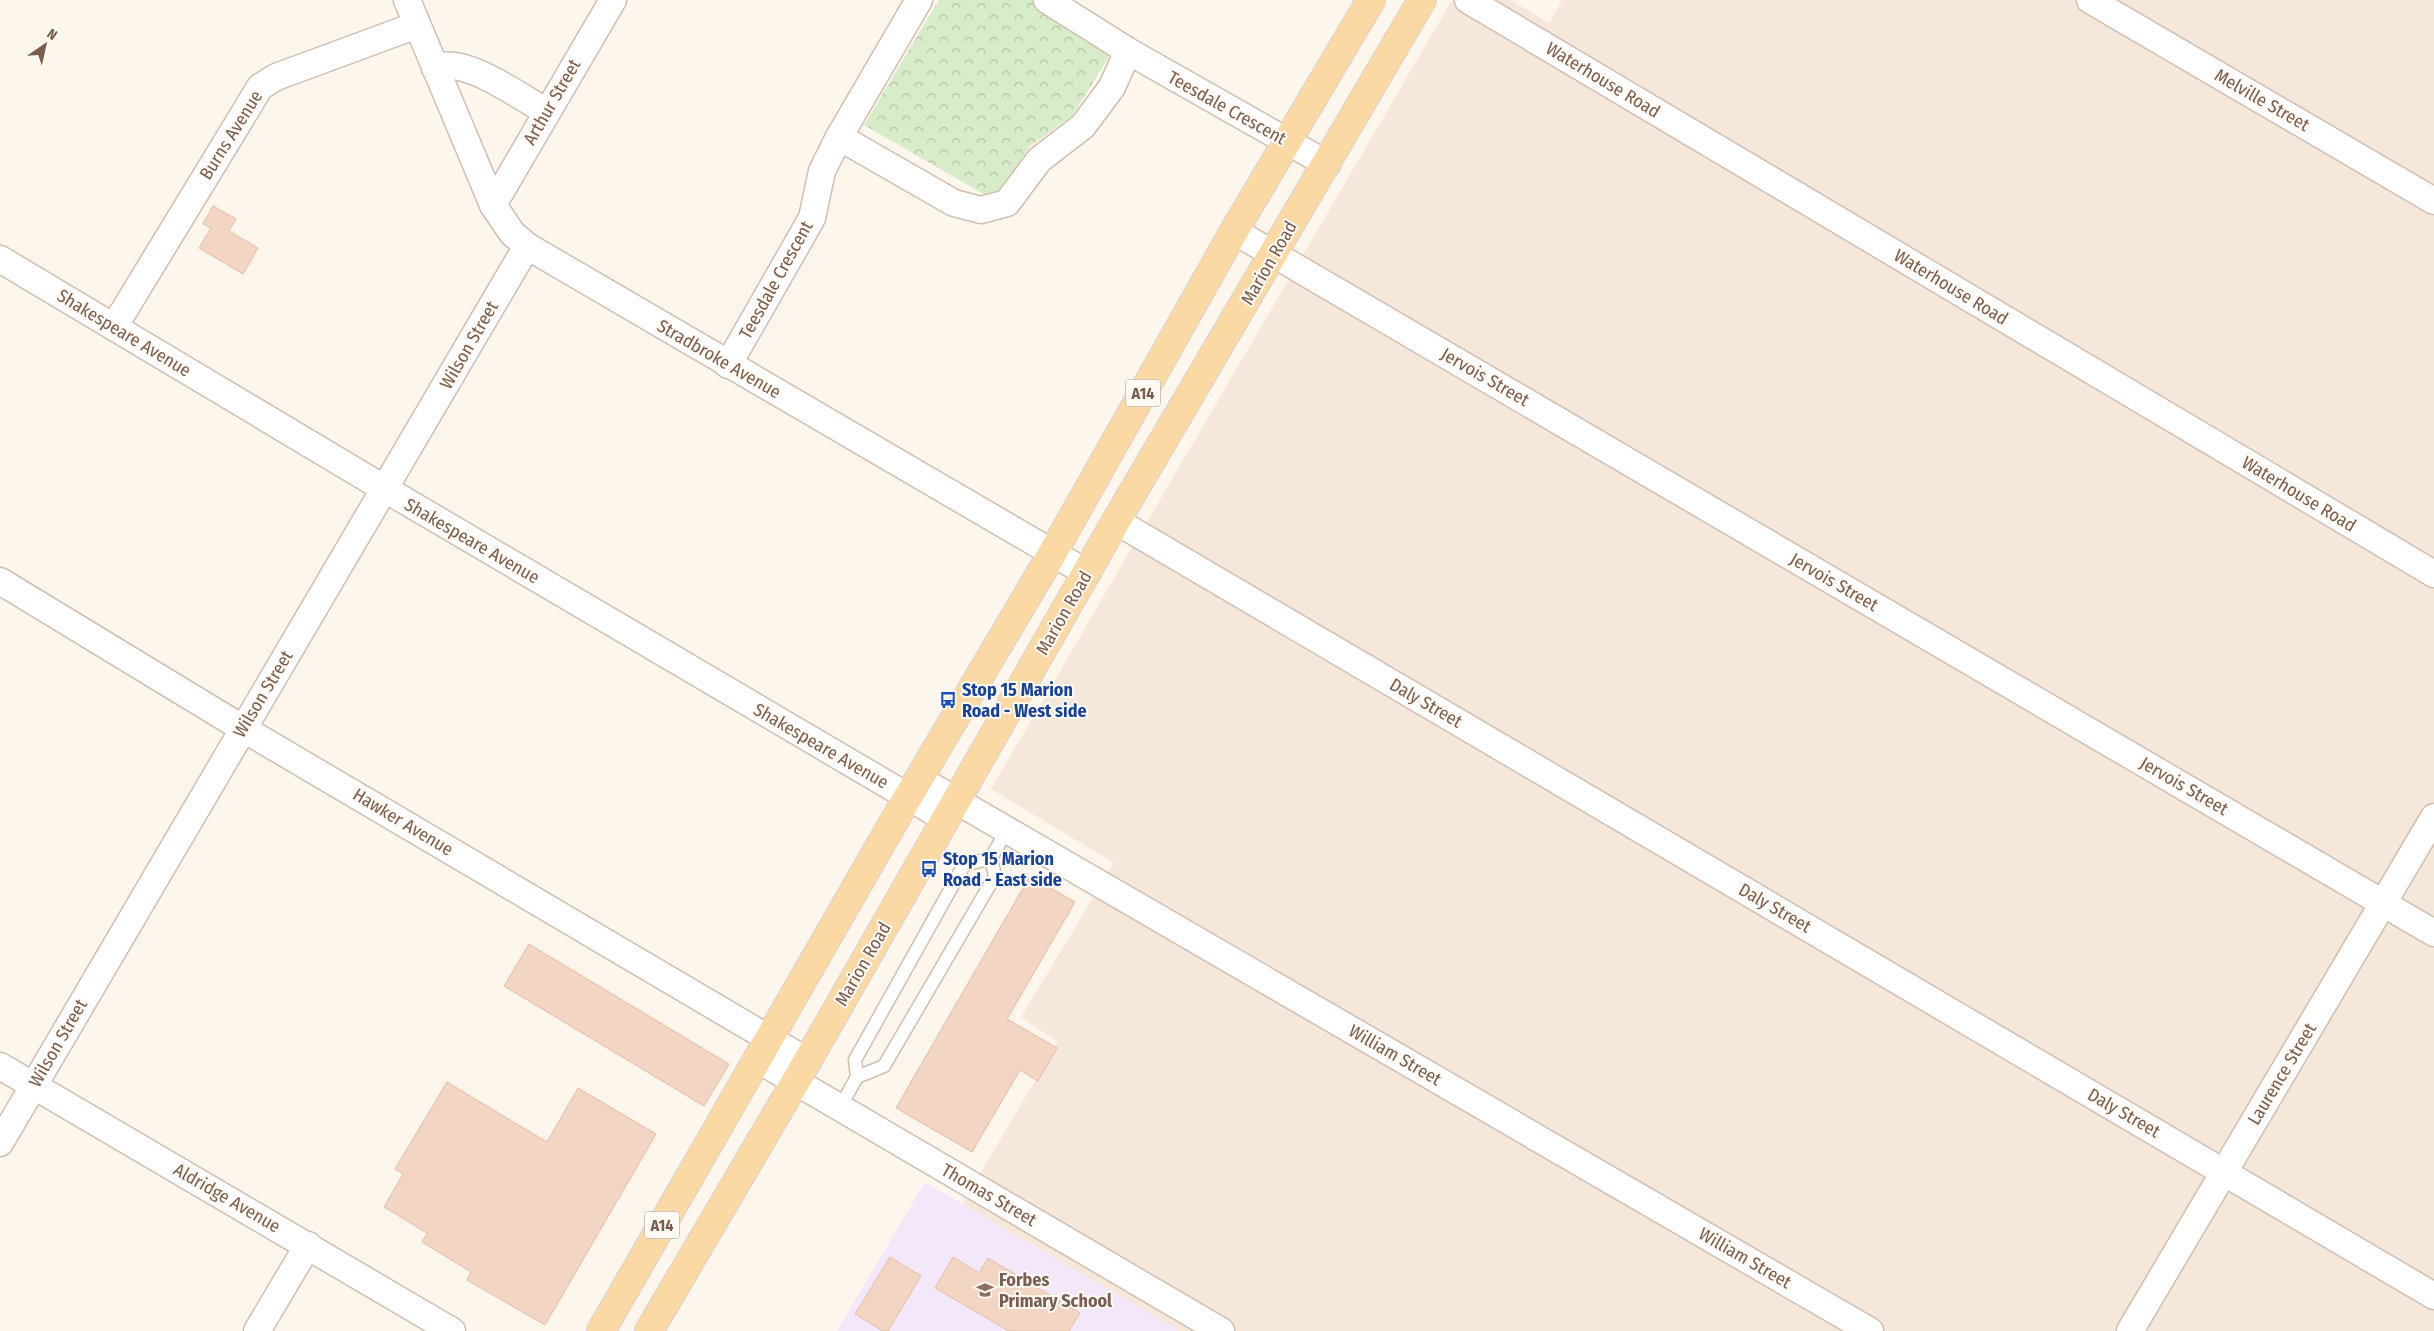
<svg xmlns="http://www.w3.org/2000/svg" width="2434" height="1331" font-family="'Fira Sans Condensed',sans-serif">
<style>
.residential{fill:#f5e8da}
.education{fill:#f3e8fa}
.park{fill:url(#park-crowns)}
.building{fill:#f3d5c3;stroke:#e6bba3}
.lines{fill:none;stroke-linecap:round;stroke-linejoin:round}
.lane-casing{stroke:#d1beb0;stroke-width:15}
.street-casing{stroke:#d1beb0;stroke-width:29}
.primary-casing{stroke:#dad1cd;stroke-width:30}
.lane{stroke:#fff;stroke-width:12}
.street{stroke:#fff;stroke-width:26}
.primary{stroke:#fbd9a5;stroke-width:28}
.labels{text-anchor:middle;stroke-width:4;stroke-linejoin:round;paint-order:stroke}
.shield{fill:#fffaf3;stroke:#a28b7f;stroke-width:1}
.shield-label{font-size:16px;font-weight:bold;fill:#7a5c4d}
.street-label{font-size:18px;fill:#7a5c4d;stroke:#fffaf3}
.transit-label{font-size:18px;font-weight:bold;fill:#164399;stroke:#fffaf3;text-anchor:start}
.education-label{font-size:18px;font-weight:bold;fill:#785e54;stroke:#fffaf3;text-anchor:start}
</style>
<defs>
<pattern id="park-crowns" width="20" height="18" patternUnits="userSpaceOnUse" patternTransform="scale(1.25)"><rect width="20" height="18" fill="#d8ecc9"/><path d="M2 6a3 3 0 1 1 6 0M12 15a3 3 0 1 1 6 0" fill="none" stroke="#b4c2a5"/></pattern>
</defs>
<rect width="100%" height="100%" fill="#fdf6ec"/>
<polygon class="residential" points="1452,0 1511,0 1549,23 1562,0 2434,0 2434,1331 1179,1331 962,1204 1058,1042 1021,1017 1114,863 991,789"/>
<polygon class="education" points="925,1182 1179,1331 837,1331"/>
<polygon class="park" points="939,0 1031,0 1114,49 1072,116 1029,147 994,200 864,125"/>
<g class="building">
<polygon points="213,206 236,219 229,231 258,248 243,274 199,248 211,228 203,224"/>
<polygon points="1030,876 1075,902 1007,1019 1057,1048 1038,1081 1020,1070 972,1152 896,1108"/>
<polygon points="529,944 729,1064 704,1106 504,986"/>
<polygon points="447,1082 547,1142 578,1088 656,1134 545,1325 467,1280 471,1272 422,1242 427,1233 384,1207 403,1174 395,1169"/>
<polygon points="890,1257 921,1276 888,1331 883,1331 855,1314"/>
<polygon points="953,1257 979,1273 988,1258 1080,1313 1069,1331 1009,1331 935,1288"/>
</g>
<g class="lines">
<g class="lane-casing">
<g id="lane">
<polyline points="857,1077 884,1066 995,876 991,858 1007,830"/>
<polyline points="840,1107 857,1077 855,1060 964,865 991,858"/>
</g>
</g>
<g class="street-casing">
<g id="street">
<polyline points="407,0 493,205 512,233 527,246 1087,573"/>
<polyline points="1047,0 1128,51 1327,164"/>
<polyline points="1468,0 2434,574"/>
<polyline points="2090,0 2434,201"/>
<path d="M 435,68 C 464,55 520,97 547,112"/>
<polyline points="839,137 954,203 981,210 1007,203 1039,160 1083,126 1112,87 1128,51"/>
<polyline points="493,205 613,0"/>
<polyline points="1234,231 2434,933"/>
<polyline points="0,259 385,489 946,819"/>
<polyline points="114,327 260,87 276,77 417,25"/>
<polyline points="728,365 812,218 822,171 839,137 919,0"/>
<polyline points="1116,521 2434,1296"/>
<polyline points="0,581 242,728 807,1061"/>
<polyline points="919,779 1870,1331"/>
<polyline points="757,1059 1221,1331"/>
<polyline points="0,1066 452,1331"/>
<polyline points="0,1143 527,246"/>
<polyline points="257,1331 308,1245"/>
<polyline points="2130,1331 2434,817"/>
</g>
</g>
<g class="primary-casing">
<g id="primary">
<polyline points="601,1331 908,797 1052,554 1234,231 1371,0"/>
<polyline points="649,1331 796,1081 1116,521 1422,0"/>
</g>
</g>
<use href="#lane" class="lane"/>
<use href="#street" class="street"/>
<use href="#primary" class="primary"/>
</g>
<defs>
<g id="bus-bare" transform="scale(1.35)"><path d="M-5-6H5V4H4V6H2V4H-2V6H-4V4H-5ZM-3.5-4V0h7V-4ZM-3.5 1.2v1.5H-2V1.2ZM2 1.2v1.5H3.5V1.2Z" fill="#1a4fb4" stroke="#fffaf3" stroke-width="2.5" paint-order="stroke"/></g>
<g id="school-bare" transform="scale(1.35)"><path d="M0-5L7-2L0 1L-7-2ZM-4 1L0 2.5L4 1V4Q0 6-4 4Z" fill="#8d6e63" stroke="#fffaf3" stroke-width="2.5" paint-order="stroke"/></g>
</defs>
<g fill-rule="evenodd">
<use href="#bus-bare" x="948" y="700"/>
<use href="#bus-bare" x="929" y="869"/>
<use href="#school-bare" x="985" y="1290"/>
</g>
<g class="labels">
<g class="shield">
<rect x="1125.5" y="379.5" width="35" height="27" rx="4"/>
<rect x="644.5" y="1211.5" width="35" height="27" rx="4"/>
</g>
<g class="shield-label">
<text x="1143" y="399">A14</text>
<text x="662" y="1231">A14</text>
</g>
<g class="street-label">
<text transform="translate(1603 80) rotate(31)" y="6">Waterhouse Road</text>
<text transform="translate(2262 100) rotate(30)" y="6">Melville Street</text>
<text transform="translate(552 102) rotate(-60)" y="6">Arthur Street</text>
<text transform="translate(1227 108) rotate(29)" y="6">Teesdale Crescent</text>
<text transform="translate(231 135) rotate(-58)" y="6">Burns Avenue</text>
<text transform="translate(1269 263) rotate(-60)" y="6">Marion Road</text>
<text transform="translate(776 280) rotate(-61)" y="6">Teesdale Crescent</text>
<text transform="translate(1951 287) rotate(31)" y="6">Waterhouse Road</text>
<text transform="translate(124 333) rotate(31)" y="6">Shakespeare Avenue</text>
<text transform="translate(469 345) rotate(-60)" y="6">Wilson Street</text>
<text transform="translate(719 359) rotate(30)" y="6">Stradbroke Avenue</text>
<text transform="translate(1485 377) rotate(30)" y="6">Jervois Street</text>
<text transform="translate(2299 494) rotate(31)" y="6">Waterhouse Road</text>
<text transform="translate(472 541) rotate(30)" y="6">Shakespeare Avenue</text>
<text transform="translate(1834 582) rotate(30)" y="6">Jervois Street</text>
<text transform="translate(1064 613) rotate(-60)" y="6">Marion Road</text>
<text transform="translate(263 694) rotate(-59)" y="6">Wilson Street</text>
<text transform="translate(1426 703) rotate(30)" y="6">Daly Street</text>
<text transform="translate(821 746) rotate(30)" y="6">Shakespeare Avenue</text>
<text transform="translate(2184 786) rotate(30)" y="6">Jervois Street</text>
<text transform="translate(403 822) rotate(31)" y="6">Hawker Avenue</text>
<text transform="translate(1775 908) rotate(30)" y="6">Daly Street</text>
<text transform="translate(863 964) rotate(-60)" y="6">Marion Road</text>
<text transform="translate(58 1043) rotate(-60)" y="6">Wilson Street</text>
<text transform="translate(1395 1055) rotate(30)" y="6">William Street</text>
<text transform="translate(2282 1074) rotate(-59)" y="6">Laurence Street</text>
<text transform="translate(2124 1113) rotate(30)" y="6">Daly Street</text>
<text transform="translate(989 1195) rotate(30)" y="6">Thomas Street</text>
<text transform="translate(227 1198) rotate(30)" y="6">Aldridge Avenue</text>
<text transform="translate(1745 1258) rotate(30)" y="6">William Street</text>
</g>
<g class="transit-label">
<text x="962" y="696">Stop 15 Marion<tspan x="962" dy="21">Road - West side</tspan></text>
<text x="943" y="865">Stop 15 Marion<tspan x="943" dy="21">Road - East side</tspan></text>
</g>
<g class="education-label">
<text x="999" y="1286">Forbes<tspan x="999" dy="21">Primary School</tspan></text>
</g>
</g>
<g transform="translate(45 45) rotate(34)" stroke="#fffaf3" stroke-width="4" paint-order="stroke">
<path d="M0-4L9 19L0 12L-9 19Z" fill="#7a5c4d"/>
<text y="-8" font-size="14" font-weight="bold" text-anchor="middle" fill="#7a5c4d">N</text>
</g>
</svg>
